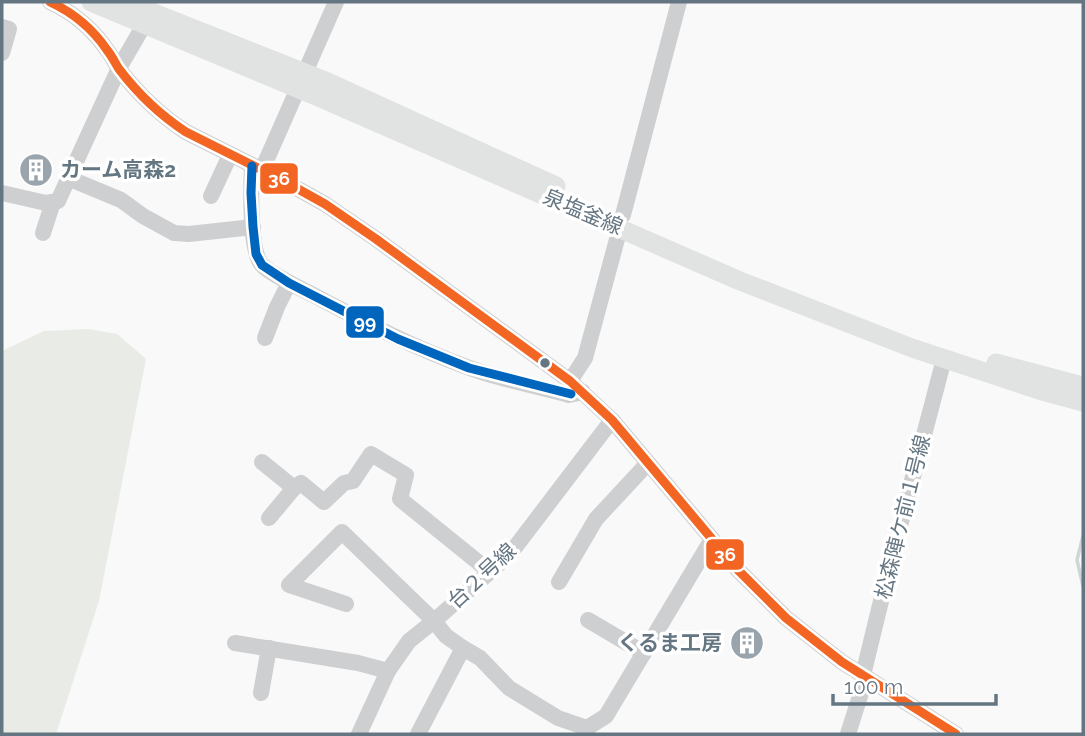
<svg xmlns="http://www.w3.org/2000/svg" width="1085" height="736" font-family="Raleway,'Noto Sans JP',sans-serif">
<style>
.green{fill:#e8ebe6}
.lines{fill:none;stroke-linecap:round;stroke-linejoin:round}
.stream{stroke:#ced6d9;stroke-width:3.5}
.minor{stroke:#cecfd0;stroke-width:16}
.major{stroke:#e1e2e2;stroke-width:19}
.bus-1-casing{stroke:#fff;stroke-width:14}
.bus-2-casing{stroke:#fff;stroke-width:14}
.bus-1{stroke:#f26522;stroke-width:9}
.bus-2{stroke:#0065bd;stroke-width:9}
.bus-dot{fill:#657683;stroke:#fff;stroke-width:2.5}
.labels{text-anchor:middle;stroke-width:7;stroke-linejoin:round;paint-order:stroke}
.poi-label{font-size:21px;font-weight:bold;fill:#657683;stroke:#fff;text-anchor:start}
.street-label{font-size:21px;fill:#657683;stroke:#fff}
.line-badge{stroke:#fff;stroke-width:2.5}
.badge-label{font-size:19px;text-anchor:middle;font-weight:bold;fill:#fff}
</style>
<rect width="100%" height="100%" fill="#f9f9f9"/>
<polygon class="green" points="88,329 117,334 146,359 99,601 56,734 2,734 2,351 44,331"/>
<g class="lines">
<polyline class="stream" points="1083,536 1077,560 1083,586"/>
<g class="minor">
<path d="M 50,2 C 74,13 92,28 107,50 C 112,56 115,63 119,69 C 138,94 160,115 186,132 L 282,180 L 325,204 L 376,239 L 570,381 L 612,420 L 738,570 L 786,618 L 842,662 L 956,734"/>
<polyline points="2,27 9,29 2,53"/>
<path d="M 252,166 C 251,186 249,251 262,265 C 271,275 304,290 317,297 C 366,323 415,348 467,367 C 498,379 537,386 569,395 L 583,392"/>
<polyline points="262,170 336,2"/>
<polyline points="68,178 121,200 143,216 174,233 189,234 253,227"/>
<polyline points="2,193 46,203 58,201 119,68 144,25"/>
<polyline points="211,196 230,155"/>
<polyline points="623,215 679,2"/>
<polyline points="43,233 53,202"/>
<polyline points="265,338 277,307 289,283"/>
<polyline points="570,381 585,358 620,228"/>
<polyline points="262,462 294,488 301,483 324,502 344,483 353,481 371,454 406,475 400,499 489,571"/>
<polyline points="269,518 294,488"/>
<polyline points="559,582 596,519 648,463"/>
<polyline points="346,604 289,585 342,532 434,621 446,636 463,648 418,734"/>
<polyline points="588,620 644,653"/>
<polyline points="235,643 358,663 388,671"/>
<polyline points="463,648 480,658 509,688 558,718 587,728 606,716 712,539"/>
<polyline points="863,675 890,564 944,359"/>
<polyline points="261,693 269,648"/>
<polyline points="359,734 388,671 409,641 434,621 510,554 612,420"/>
<polyline points="848,734 866,677"/>
</g>
<g class="major">
<polyline points="91,2 316,96 740,281 912,348 1042,391 1083,402"/>
<polyline points="126,2 323,80 556,186"/>
<polyline points="996,363 1083,386"/>
</g>
<g class="bus-1-casing">
<path id="bus-1" d="M 50,2 C 74,13 92,28 107,50 C 112,56 115,63 119,69 C 138,94 160,115 186,132 L 282,180 L 325,204 L 376,239 L 570,381 L 612,420 L 738,570 L 786,618 L 842,662 L 956,734"/>
</g>
<g class="bus-2-casing">
<polyline id="bus-2" points="252,166 251,193 253,227 256,254 262,265 289,283 398,339 469,368 571,394"/>
</g>
<use href="#bus-1" class="bus-1"/>
<use href="#bus-2" class="bus-2"/>
</g>
<defs>
<g id="building-disc" transform="scale(1.75)"><circle r="9.5" fill="#99a4ac" stroke="#fff"/><path d="M-4-6H4V6H1V3H-1V6H-4ZM-2.5-4.3h1.7v1.8h-1.7ZM.8-4.3h1.7v1.8H.8ZM-2.5-1h1.7V.8h-1.7ZM.8-1h1.7V.8H.8Z" fill="#fff"/></g>
</defs>
<g fill-rule="evenodd">
<use href="#building-disc" x="36" y="170"/>
<use href="#building-disc" x="747" y="643"/>
</g>
<circle class="bus-dot" cx="545" cy="363" r="6"/>
<g class="labels">
<g class="poi-label">
<text x="60" y="177">カーム高森2</text>
<text x="722" y="650" text-anchor="end">くるま工房</text>
</g>
<g class="street-label">
<text transform="translate(583 212) rotate(23)" y="7">泉塩釜線</text>
<text transform="translate(903 517) rotate(-76)" y="7">松森陣ケ前１号線</text>
<text transform="translate(482 576) rotate(-43)" y="7">台２号線</text>
</g>
</g>
<g class="line-badge">
<rect x="259" y="162" width="40" height="33" rx="7" fill="#f26522"/>
<rect x="345" y="305" width="40" height="34" rx="7" fill="#0065bd"/>
<rect x="705" y="538" width="40" height="33" rx="7" fill="#f26522"/>
</g>
<g class="badge-label">
<text x="279" y="185">36</text>
<text x="365" y="329">99</text>
<text x="725" y="561">36</text>
</g>
<rect width="1085" height="736" fill="none" stroke="#657683" stroke-width="7"/>
<path d="M833 694v10h163v-10" fill="none" stroke="#657683" stroke-width="3.5"/>
<text x="844" y="694" font-size="21" fill="#657683" stroke="#ffffff" stroke-width="5" paint-order="stroke">100 m</text>
</svg>
